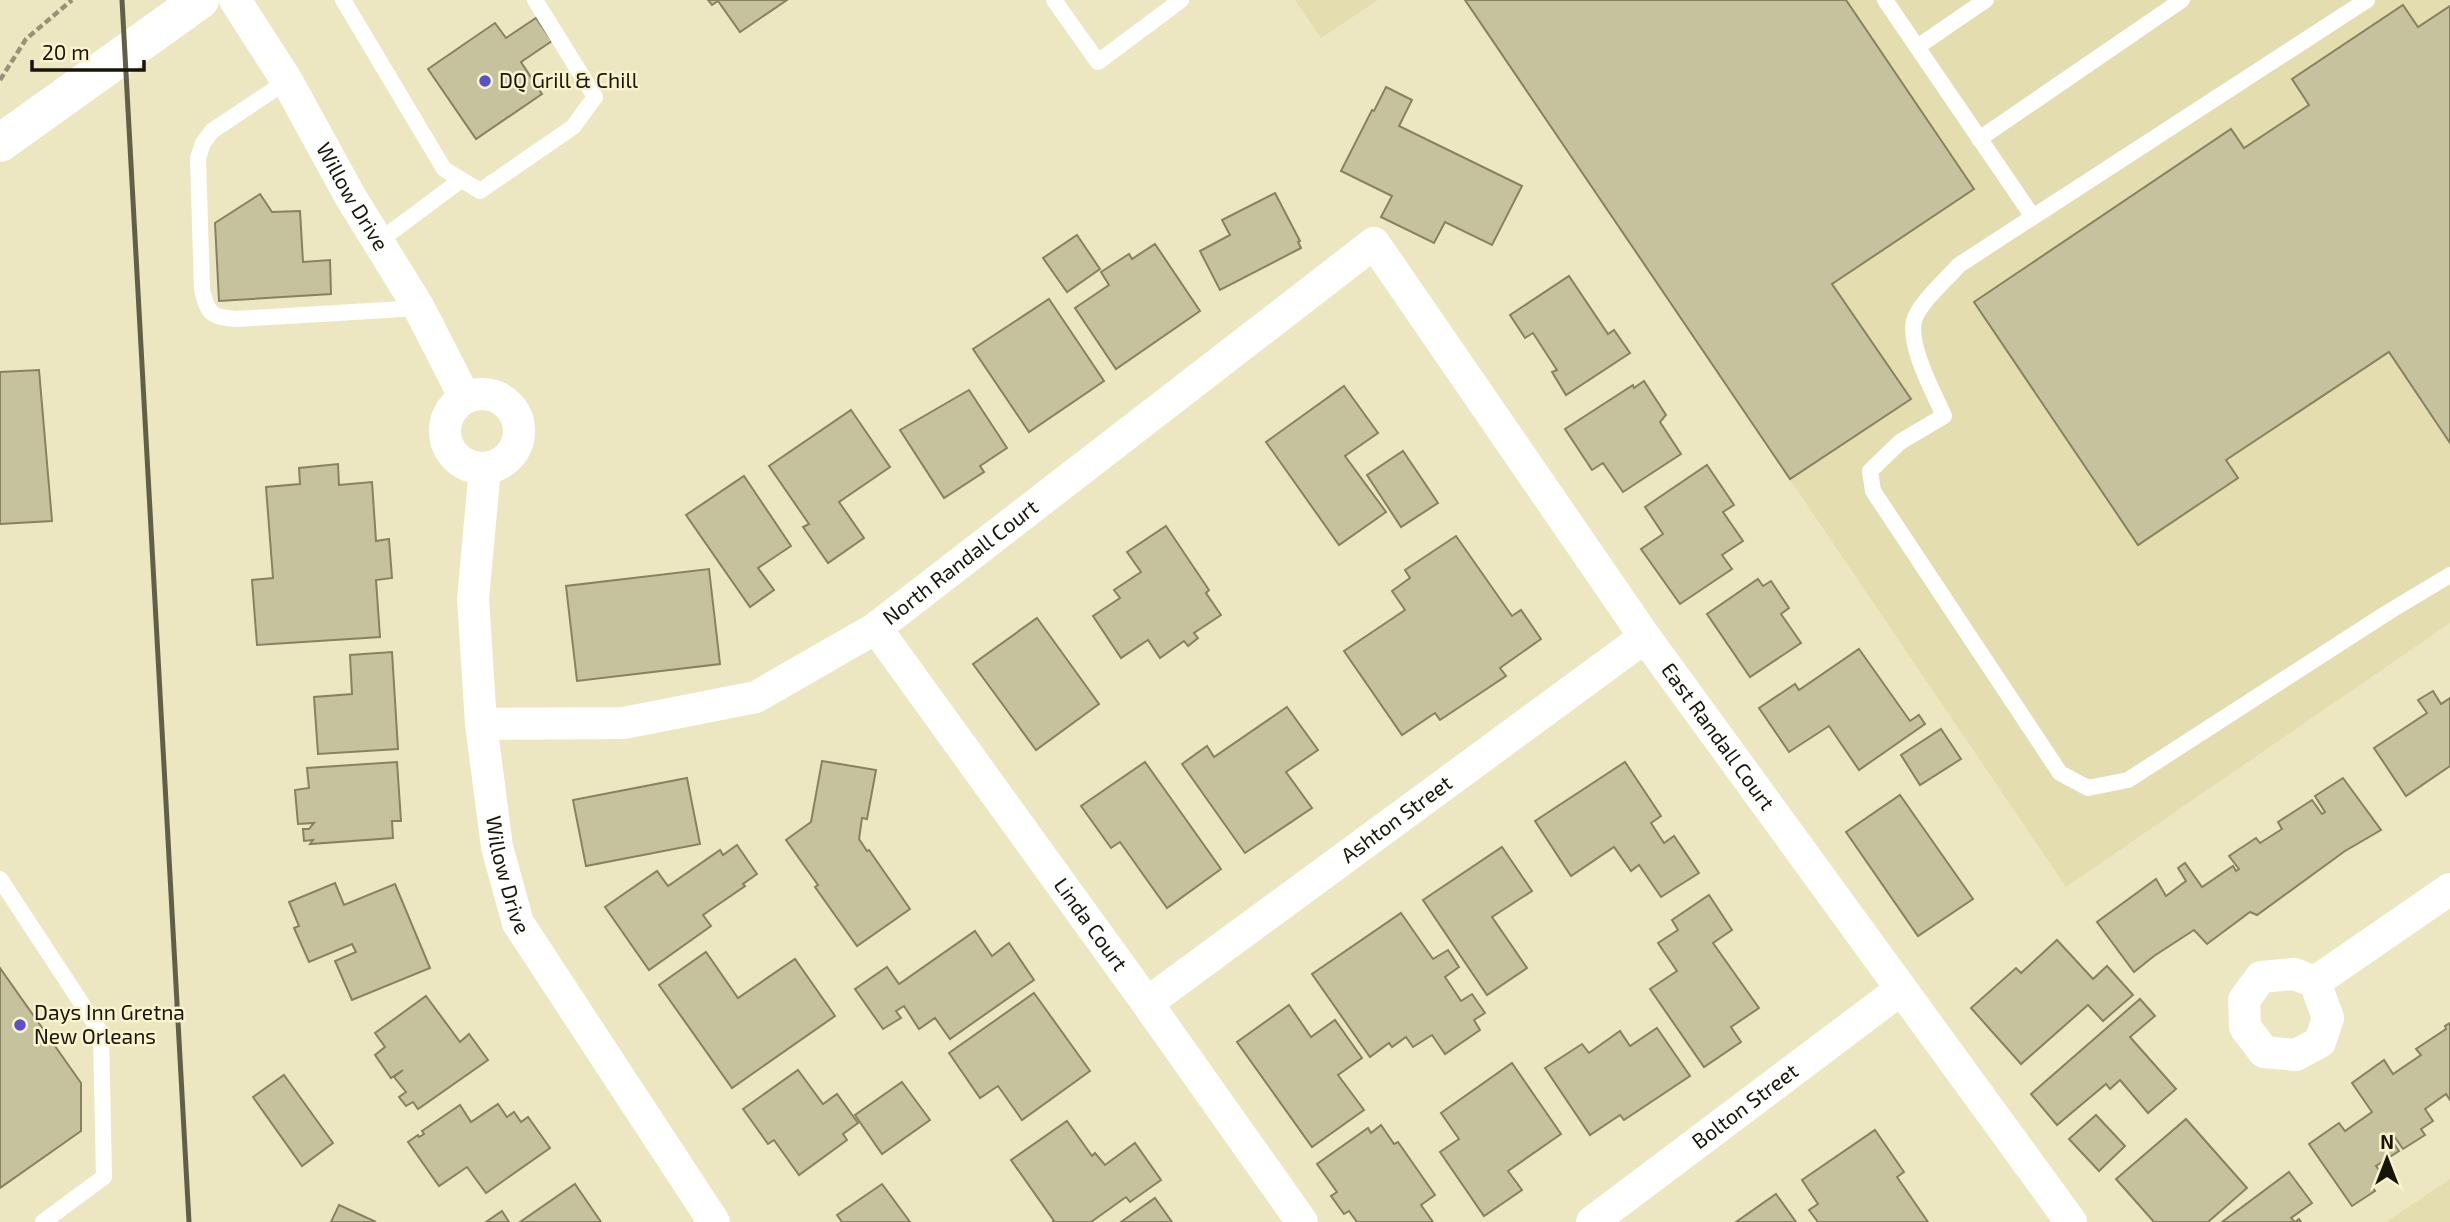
<svg xmlns="http://www.w3.org/2000/svg" width="2450" height="1222" font-family="'Exo 2',sans-serif">
<style>
.built{fill:#e3ddb0}
.building{fill:#c7c29e;stroke:#87825f;stroke-width:2}
.lines{fill:none;stroke-linecap:round;stroke-linejoin:round}
.path{stroke:#979376;stroke-width:4.5;stroke-dasharray:7 3.5;stroke-linecap:butt}
.service{stroke:#fff;stroke-width:16}
.minor{stroke:#fff;stroke-width:32}
.secondary{stroke:#fff;stroke-width:38}
.rail{stroke:#625f48;stroke-width:5}
.poi-dot{fill:#5951c9;stroke:#f9f4ce;stroke-width:2.5}
.labels{text-anchor:middle;stroke-width:5;stroke-linejoin:round;paint-order:stroke}
.poi-label{font-size:21px;fill:#171507;stroke:#f9f4ce;text-anchor:start}
.street-label{font-size:21px;fill:#171507;stroke:#f9f4ce}
</style>
<rect width="100%" height="100%" fill="#ece7c1"/>
<g class="built">
<polygon points="1295,0 1378,0 1321,38"/>
<polygon points="1465,0 2450,0 2450,623 2066,887"/>
<polygon points="2450,1179 2450,1222 2386,1222"/>
</g>
<g class="building">
<polygon points="708,0 787,0 740,32 718,1 712,5"/>
<polygon points="1465,0 1846,0 1974,189 1832,284 1911,399 1790,479"/>
<polygon points="2403,5 2418,27 2450,6 2450,443 2389,352 2226,460 2238,478 2138,545 1974,302 2231,129 2244,148 2309,105 2292,79"/>
<polygon points="536,18 552,41 521,62 542,94 476,139 428,69 495,23 506,38"/>
<polygon points="1386,87 1412,100 1399,126 1522,186 1492,245 1445,222 1434,243 1381,217 1392,196 1341,171 1372,110 1374,111"/>
<polygon points="1275,193 1300,241 1298,242 1301,248 1220,290 1200,251 1230,235 1222,220"/>
<polygon points="260,194 272,212 300,211 303,262 330,260 331,294 219,301 215,223"/>
<polygon points="1077,235 1100,269 1067,292 1043,258"/>
<polygon points="1155,244 1200,311 1116,369 1075,308 1109,285 1101,272 1129,254 1132,259"/>
<polygon points="1569,276 1608,334 1614,330 1630,353 1566,395 1552,372 1557,370 1533,333 1525,338 1510,315"/>
<polygon points="1049,299 1104,381 1029,432 973,349"/>
<polygon points="39,370 52,521 0,524 0,372"/>
<polygon points="1644,381 1666,415 1660,422 1681,454 1623,492 1603,463 1592,470 1565,429 1633,385 1634,388"/>
<polygon points="1344,386 1378,433 1345,456 1386,512 1339,545 1266,442"/>
<polygon points="969,390 1007,448 980,466 984,472 944,498 900,430"/>
<polygon points="851,410 890,467 839,502 864,538 828,563 803,527 809,524 769,466"/>
<polygon points="1403,451 1438,503 1401,527 1367,475"/>
<polygon points="338,464 339,485 372,482 376,541 389,539 392,578 376,580 380,637 257,645 252,580 273,578 266,487 300,484 299,468"/>
<polygon points="1707,465 1734,505 1723,512 1743,541 1722,555 1732,569 1680,604 1641,549 1663,534 1645,507"/>
<polygon points="744,476 791,546 758,568 774,590 750,607 686,515"/>
<polygon points="1166,526 1209,590 1206,593 1221,615 1194,633 1198,638 1188,646 1184,641 1160,658 1148,640 1121,658 1093,616 1120,598 1114,590 1141,572 1127,552"/>
<polygon points="1456,536 1512,616 1521,610 1541,639 1500,668 1506,676 1440,720 1435,713 1402,735 1344,651 1405,610 1392,591 1410,578 1405,570"/>
<polygon points="709,569 720,664 577,681 566,586"/>
<polygon points="1758,579 1763,586 1771,581 1789,608 1781,614 1801,643 1750,677 1707,614"/>
<polygon points="1037,618 1099,704 1036,750 973,664"/>
<polygon points="1859,649 1910,721 1919,715 1925,724 1859,770 1829,726 1789,752 1759,708 1795,684 1799,690"/>
<polygon points="392,652 398,749 318,754 314,697 352,694 350,655"/>
<polygon points="2433,691 2441,704 2450,698 2450,766 2406,796 2374,748 2427,713 2418,700"/>
<polygon points="1287,707 1318,750 1286,772 1312,808 1245,853 1182,764 1207,746 1214,757"/>
<polygon points="1941,729 1961,759 1920,785 1901,755"/>
<polygon points="822,761 876,770 867,819 862,818 859,839 867,851 869,850 910,909 857,946 815,887 818,885 786,840 811,822"/>
<polygon points="397,762 401,821 392,821 393,838 310,844 313,840 304,841 303,829 309,829 314,823 298,824 295,790 309,788 307,768"/>
<polygon points="1145,762 1221,869 1167,908 1120,842 1111,848 1081,806"/>
<polygon points="1625,762 1661,816 1651,823 1664,843 1674,836 1699,873 1661,897 1639,865 1631,871 1614,847 1571,876 1535,821"/>
<polygon points="687,778 700,844 586,866 573,800"/>
<polygon points="2343,778 2381,830 2345,851 2257,915 2250,912 2207,944 2194,930 2154,956 2134,972 2097,922 2156,879 2166,896 2186,881 2178,868 2185,863 2202,887 2233,866 2236,871 2239,869 2229,856 2256,838 2260,843 2282,829 2278,822 2312,800 2322,814 2325,812 2315,796"/>
<polygon points="1900,795 1973,899 1918,936 1846,832"/>
<polygon points="737,845 757,874 743,884 745,886 703,915 711,926 649,970 605,907 657,871 668,886 720,850 723,855"/>
<polygon points="1502,847 1532,891 1492,917 1527,968 1487,995 1423,900"/>
<polygon points="335,883 344,905 395,884 430,968 352,1000 335,961 356,952 352,944 309,962 294,928 299,926 289,902"/>
<polygon points="1709,895 1732,930 1713,943 1759,1008 1731,1027 1741,1042 1704,1067 1650,989 1677,971 1658,943 1678,930 1672,920"/>
<polygon points="1401,913 1433,959 1448,950 1459,967 1445,977 1461,1001 1472,994 1485,1013 1474,1020 1480,1030 1445,1054 1432,1035 1413,1047 1406,1037 1392,1047 1389,1043 1370,1057 1312,974"/>
<polygon points="975,931 992,956 1009,943 1034,980 950,1039 935,1018 919,1029 904,1006 896,1011 901,1018 883,1029 855,989 887,967 899,984"/>
<polygon points="2057,940 2093,979 2107,966 2133,995 2103,1021 2088,1005 2021,1064 1971,1008 2016,968 2021,973"/>
<polygon points="706,952 738,998 795,959 835,1016 732,1088 659,985"/>
<polygon points="0,968 81,1083 81,1131 0,1188"/>
<polygon points="1034,993 1090,1071 1022,1120 998,1086 980,1098 949,1053"/>
<polygon points="426,996 460,1042 469,1034 488,1060 418,1109 413,1102 406,1106 399,1097 406,1092 394,1077 403,1070 391,1078 375,1055 385,1047 375,1033"/>
<polygon points="2140,999 2155,1016 2130,1037 2176,1089 2148,1113 2120,1080 2110,1089 2106,1084 2057,1125 2031,1094"/>
<polygon points="1289,1005 1311,1037 1335,1020 1362,1058 1338,1075 1364,1110 1312,1147 1237,1042"/>
<polygon points="2450,1023 2450,1100 2446,1094 2425,1109 2433,1121 2421,1129 2425,1135 2403,1149 2394,1136 2390,1138 2399,1151 2376,1166 2386,1179 2373,1188 2375,1191 2352,1206 2309,1144 2339,1123 2345,1131 2372,1112 2352,1083 2384,1060 2393,1074 2421,1055 2416,1049 2446,1029 2445,1026"/>
<polygon points="1657,1028 1690,1076 1624,1120 1620,1115 1590,1135 1545,1068 1582,1044 1589,1053 1620,1031 1630,1046"/>
<polygon points="1512,1063 1561,1134 1508,1171 1522,1190 1484,1216 1440,1152 1459,1139 1441,1113"/>
<polygon points="798,1070 823,1104 837,1094 858,1123 843,1134 847,1140 799,1175 774,1140 768,1144 743,1109"/>
<polygon points="284,1075 333,1143 302,1166 253,1097"/>
<polygon points="902,1082 930,1120 882,1154 855,1115"/>
<polygon points="498,1104 507,1117 514,1112 521,1122 528,1117 550,1148 486,1193 467,1167 439,1186 408,1142 418,1135 419,1137 424,1134 422,1131 460,1105 471,1122"/>
<polygon points="2096,1115 2125,1146 2099,1171 2069,1139"/>
<polygon points="2186,1119 2247,1188 2208,1222 2154,1222 2116,1179"/>
<polygon points="1067,1121 1092,1156 1095,1153 1105,1165 1135,1143 1161,1180 1130,1202 1126,1197 1091,1222 1052,1222 1054,1221 1011,1160"/>
<polygon points="1381,1125 1394,1144 1398,1142 1435,1195 1421,1205 1433,1222 1357,1222 1349,1211 1344,1214 1331,1196 1337,1192 1317,1164 1368,1128 1371,1133"/>
<polygon points="1875,1130 1904,1172 1897,1177 1928,1222 1818,1222 1809,1210 1818,1204 1802,1180"/>
<polygon points="2289,1172 2312,1203 2291,1218 2295,1222 2299,1219 2301,1222 2222,1222"/>
<polygon points="575,1184 601,1222 520,1222"/>
<polygon points="882,1184 910,1222 842,1222 837,1215"/>
<polygon points="1776,1194 1796,1222 1736,1222"/>
<polygon points="1155,1198 1172,1222 1121,1222"/>
<polygon points="339,1205 376,1222 331,1222"/>
<polygon points="502,1211 509,1222 486,1222"/>
</g>
<g class="lines">
<polyline class="path" points="0,80 26,39 72,0"/>
<g class="service">
<polyline points="343,0 444,169 480,191 573,127 595,97 535,0"/>
<polyline points="1054,0 1098,62 1181,0"/>
<polyline points="1885,0 2033,217"/>
<path d="M 2367,0 L 1959,265 C 1947,279 1918,304 1914,321 C 1908,346 1934,393 1944,416 L 1900,442 L 1870,471 L 1873,491 L 2060,773 L 2088,788 L 2128,780 L 2390,611 L 2450,575"/>
<polyline points="1917,47 1986,0"/>
<path d="M 287,81 L 212,131 L 203,143 L 198,158 L 202,290 C 208,314 211,317 236,319 L 419,308"/>
<polyline points="1979,139 2182,0"/>
<polyline points="379,241 461,180"/>
<polyline points="0,879 101,1033 104,1177 43,1222"/>
</g>
<g class="minor">
<path id="s1" d="M 235,0 L 287,81 L 350,196 L 419,308 L 465,398"/>
<circle cx="482" cy="431" r="37"/>
<path id="s2" d="M 485,468 L 473,599 L 481,724 L 497,847 L 518,923 L 714,1222"/>
<path id="s3" d="M 876,628 L 1147,1003 L 1302,1222"/>
<path id="s4" d="M 481,724 L 624,723 L 756,697 L 876,628 L 1374,243 L 1645,637 L 2071,1222"/>
<polygon points="2294,974 2315,982 2328,1018 2320,1042 2296,1055 2264,1052 2245,1027 2244,1000 2261,977"/>
<polyline points="2315,982 2450,889"/>
<path id="s5" d="M 1147,1003 L 1645,637"/>
<path id="s6" d="M 1592,1222 L 1900,990"/>
</g>
<polyline class="secondary" points="0,143 200,0"/>
<polyline class="rail" points="122,0 189,1222"/>
</g>
<g class="poi-dot">
<circle cx="485" cy="81" r="7"/>
<circle cx="20" cy="1025" r="7"/>
</g>
<g class="labels">
<g class="poi-label">
<text x="499" y="88">DQ Grill &amp; Chill</text>
<text x="34" y="1020">Days Inn Gretna<tspan x="34" dy="24">New Orleans</tspan></text>
</g>
<g class="street-label">
<text dy="7" stroke="none"><textPath href="#s1" startOffset="229">Willow Drive</textPath></text>
<text dy="7" stroke="none"><textPath href="#s4" startOffset="523">North Randall Court</textPath></text>
<text dy="7" stroke="none"><textPath href="#s4" startOffset="1647">East Randall Court</textPath></text>
<text dy="7" stroke="none"><textPath href="#s5" startOffset="310">Ashton Street</textPath></text>
<text dy="7" stroke="none"><textPath href="#s2" startOffset="410">Willow Drive</textPath></text>
<text dy="7" stroke="none"><textPath href="#s3" startOffset="366">Linda Court</textPath></text>
<text dy="7" stroke="none"><textPath href="#s6" startOffset="192">Bolton Street</textPath></text>
</g>
</g>
<g transform="translate(2387 1159)" stroke="#f9f4ce" stroke-width="5" paint-order="stroke">
<path d="M0-5L12 26L0 18L-12 26Z" fill="#171507"/>
<text y="-10" font-size="19" font-weight="bold" text-anchor="middle" fill="#171507">N</text>
</g>
<path d="M32 60v10h112v-10" fill="none" stroke="#171507" stroke-width="3.5"/>
<text x="42" y="60" font-size="21" fill="#171507" stroke="#f9f4ce" stroke-width="5" paint-order="stroke">20 m</text>
</svg>
